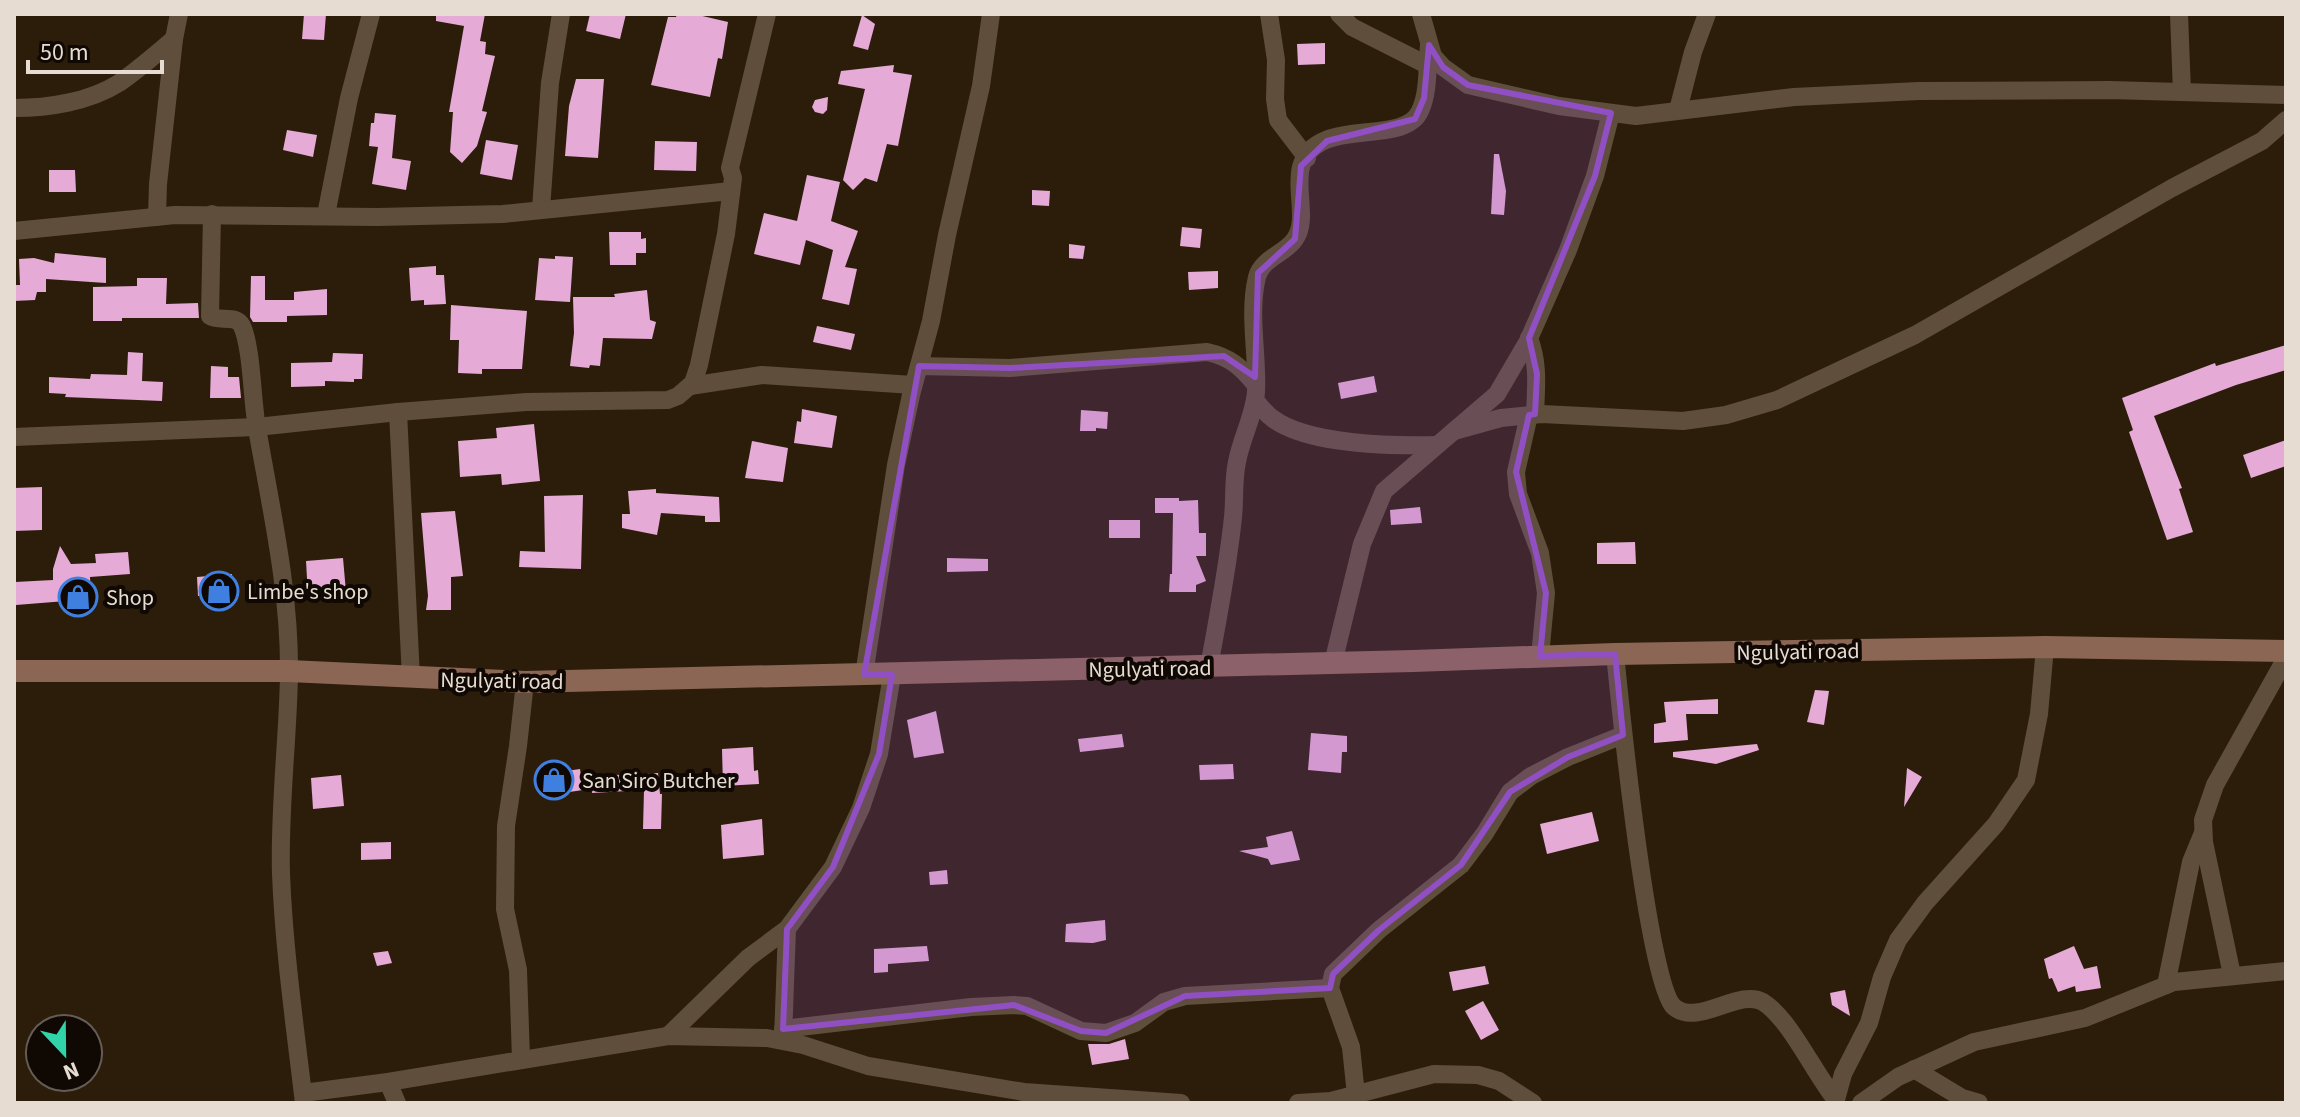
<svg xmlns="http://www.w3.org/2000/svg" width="2300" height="1117" font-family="'Source Sans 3',sans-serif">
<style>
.building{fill:#e5aad5}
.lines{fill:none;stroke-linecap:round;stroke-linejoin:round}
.minor{stroke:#5f4e3b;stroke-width:18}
.secondary{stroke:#8c6654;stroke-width:22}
.marked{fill:#904fc3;fill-opacity:0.2;stroke:#904fc3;stroke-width:6;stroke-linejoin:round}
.labels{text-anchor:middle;stroke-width:8;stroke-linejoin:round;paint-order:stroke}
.poi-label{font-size:22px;fill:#e6dcd1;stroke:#0f0803;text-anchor:start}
.street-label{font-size:22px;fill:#e6dcd1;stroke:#0f0803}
</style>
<rect width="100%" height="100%" fill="#2c1d0b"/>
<g class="building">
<polygon points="304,14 326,14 324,40 302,39"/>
<polygon points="436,14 485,14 480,41 486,42 485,54 495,56 482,111 487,112 477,146 462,163 450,152 453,112 449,112 464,26 436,21"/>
<polygon points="590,14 626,14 620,39 586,31"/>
<polygon points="677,14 694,14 728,22 722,59 718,58 710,97 651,85 668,17 676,17"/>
<polygon points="862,15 875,24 868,50 853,46"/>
<polygon points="1325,43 1325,64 1298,65 1297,44"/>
<polygon points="894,65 893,72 912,75 898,146 887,144 877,182 865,178 853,190 843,180 865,89 838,84 841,71"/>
<polygon points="576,79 604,79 598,158 565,156 569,106"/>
<polygon points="828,97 827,110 823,114 815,112 812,107 815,100"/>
<polygon points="375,113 396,115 392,158 411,161 406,190 372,184 378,147 369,146 371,123 374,123"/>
<polygon points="287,130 317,135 313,157 283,150"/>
<polygon points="486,140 518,145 512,180 480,174"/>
<polygon points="655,141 697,142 696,171 654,170"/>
<polygon points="1494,154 1499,154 1506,191 1504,215 1491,214"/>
<polygon points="49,170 75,170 76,192 49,192"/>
<polygon points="807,175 840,182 831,221 858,231 845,267 857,269 849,305 822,299 833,250 806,240 800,265 754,254 764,213 797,221"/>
<polygon points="1032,190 1050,191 1049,206 1032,205"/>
<polygon points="1182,227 1202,229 1200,248 1180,246"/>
<polygon points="609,232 641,232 641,239 646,238 646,253 636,253 636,265 610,265"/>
<polygon points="1069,244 1085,246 1083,259 1069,258"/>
<polygon points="55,253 106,258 106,283 46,279 46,292 37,292 35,300 14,301 14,285 20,285 19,259 34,258 54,263"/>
<polygon points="555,256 573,257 570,302 535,300 539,258 555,259"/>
<polygon points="436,266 436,275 444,275 446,304 424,305 424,300 411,301 409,268"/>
<polygon points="1218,271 1218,288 1189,290 1188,272"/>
<polygon points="251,276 265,276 265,300 294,300 294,292 327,289 327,315 287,316 287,322 253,322 250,317"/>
<polygon points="137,278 167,278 166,304 198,303 199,318 122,318 122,321 93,321 93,287 137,286"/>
<polygon points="647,290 650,320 656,322 652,339 603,338 600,366 590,365 589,368 570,366 574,333 573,297 615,297 614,294"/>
<polygon points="451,305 527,311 522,369 482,369 482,374 458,373 459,340 450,340"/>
<polygon points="817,326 855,334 851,350 813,342"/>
<polygon points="2286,345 2286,370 2236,385 2154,416 2182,488 2179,489 2193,532 2167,540 2129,432 2133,430 2122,398 2215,363 2216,366"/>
<polygon points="128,352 143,353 142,381 163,382 162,401 65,397 66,394 49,393 49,377 90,379 91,374 127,375"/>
<polygon points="333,353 363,354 362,379 354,379 354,382 325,381 325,386 291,387 291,363 332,362"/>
<polygon points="211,366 228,367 228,377 239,377 241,398 210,398"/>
<polygon points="1374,376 1377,392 1341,399 1338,383"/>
<polygon points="802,409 837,416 832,448 794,443 797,421 801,422"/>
<polygon points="1081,410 1108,412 1107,429 1096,428 1096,431 1080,431"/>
<polygon points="534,424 540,481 502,485 501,474 460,477 458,441 497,438 496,428"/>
<polygon points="2286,440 2286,466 2251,478 2243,455"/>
<polygon points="752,441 788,448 783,482 745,478"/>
<polygon points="42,487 42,530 14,531 14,488"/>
<polygon points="656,489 656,493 719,497 720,522 705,522 705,516 661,513 657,535 622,528 622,514 630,514 628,491"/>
<polygon points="583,495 581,569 519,567 520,551 545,552 544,496"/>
<polygon points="1155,498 1179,498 1179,501 1198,500 1199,533 1206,533 1206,556 1196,556 1206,581 1196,585 1196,592 1169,592 1170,574 1172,574 1173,513 1155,513"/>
<polygon points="1420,507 1422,523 1391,525 1390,510"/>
<polygon points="455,511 463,576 451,577 451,610 426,610 428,596 421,513"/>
<rect x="1109" y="520" width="31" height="18"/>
<polygon points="1635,542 1636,564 1597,564 1597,543"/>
<polygon points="60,546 71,564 96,563 95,554 128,552 130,574 90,577 91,599 16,605 15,582 53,580 53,569"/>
<polygon points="343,558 346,592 308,595 306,561"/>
<polygon points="947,558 988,559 988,571 947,572"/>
<polygon points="232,574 233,594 198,596 197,577"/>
<polygon points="1815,690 1829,691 1824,725 1807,722"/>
<polygon points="1718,699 1718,714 1686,714 1688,740 1654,743 1654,724 1666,722 1664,702"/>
<polygon points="936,711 944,753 914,758 907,720"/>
<polygon points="1311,733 1347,736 1347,752 1342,752 1341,773 1308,770"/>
<polygon points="1122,734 1124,747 1080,752 1078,739"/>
<polygon points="1757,744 1759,750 1716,764 1673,757 1673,752"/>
<polygon points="753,747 754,771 758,770 759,784 723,786 722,749"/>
<polygon points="1233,764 1234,779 1200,780 1199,765"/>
<polygon points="1907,768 1922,777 1904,807"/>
<polygon points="580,769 583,790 542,796 539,775"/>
<polygon points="658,773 660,794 662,794 661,829 643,829 644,790 592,793 594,776"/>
<polygon points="341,775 344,806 313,809 311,778"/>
<polygon points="1592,812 1599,841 1547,854 1540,824"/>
<polygon points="762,819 764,855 723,859 721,825"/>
<polygon points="1292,831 1300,860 1271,865 1268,859 1239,851 1268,847 1266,837"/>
<polygon points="391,842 391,859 361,860 361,843"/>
<polygon points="947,870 948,884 930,885 929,872"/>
<polygon points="1105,920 1106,940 1093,943 1065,942 1066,924"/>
<polygon points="927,946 929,961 888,964 888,972 874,973 874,949"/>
<polygon points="2074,946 2084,969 2097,966 2101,988 2076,992 2075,986 2058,992 2052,978 2049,979 2044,959"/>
<polygon points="388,951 392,963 377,966 373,953"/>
<polygon points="1485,966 1489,984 1453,991 1449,972"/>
<polygon points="1845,990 1850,1016 1832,1005 1830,993"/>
<polygon points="1483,1001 1499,1030 1481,1040 1465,1011"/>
<polygon points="1125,1039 1129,1059 1092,1065 1088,1044 1109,1044"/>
</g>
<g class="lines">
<g class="minor">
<polyline points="1269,14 1276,60 1275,99 1278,120 1307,158"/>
<polyline points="1339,14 1352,27 1427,65"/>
<polyline points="1421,14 1433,56 1443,67 1468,85 1559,106 1636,116 1794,97 1919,91 2110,90 2286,95"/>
<polyline points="2179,14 2182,92"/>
<path d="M 14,108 C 48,108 89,102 119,83 C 138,70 156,54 174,39"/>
<polyline points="1678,110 1693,52 1707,14"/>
<polyline points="541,209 550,83 561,14"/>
<path d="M 212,214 L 210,316 C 219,322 236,314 242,326 C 252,348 252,401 257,428 C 271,509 290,591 289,674 C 288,740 279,807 281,874 C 284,950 295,1027 304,1103"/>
<polyline points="326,215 349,98 371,14"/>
<polyline points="157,217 158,184 174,39 179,14"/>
<polyline points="14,231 175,215 378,217 503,214 731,191"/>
<path d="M 1529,338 C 1539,364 1536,387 1535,414"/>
<path d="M 919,366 L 1010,368 L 1207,352 C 1230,357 1241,367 1255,384"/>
<polyline points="690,386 762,375 913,385"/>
<path d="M 1255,400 C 1260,406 1265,413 1272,418 C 1307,445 1393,446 1437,445"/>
<polyline points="398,412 411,678"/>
<polyline points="1529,415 1516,472 1518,494 1540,553 1546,593 1540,656"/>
<polyline points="1454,431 1501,418 1542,414 1683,421 1726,415 1777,400 1915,335 2172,188 2262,141 2286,120"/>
<polyline points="14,437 257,427 398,412 526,402 668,400 678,396 693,383 699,365 726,234 733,178 730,168 767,14"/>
<path d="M 1615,654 C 1620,703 1648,985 1674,1007 C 1698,1027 1739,988 1763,1002 C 1790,1019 1814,1073 1836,1100"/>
<polyline points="1333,663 1362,544 1384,491 1497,394 1528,341 1568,250 1595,176 1611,113"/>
<path d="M 1209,667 C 1218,617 1228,567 1233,517 C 1235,499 1233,480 1237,462 C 1241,439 1254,416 1256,392 C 1258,354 1248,315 1257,277 C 1262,258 1285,254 1295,239 C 1308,220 1295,190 1301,167 C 1315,114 1403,148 1420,111 C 1429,92 1427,66 1429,45"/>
<polyline points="864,675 896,465 911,395 931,321 947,235 981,86 991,14"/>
<polyline points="2232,975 2204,842 2203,820 2215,785 2286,658"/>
<polyline points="2166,985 2191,862 2203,833"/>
<polyline points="783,1029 971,1007 1014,1005 1027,1006 1081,1031 1106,1033 1135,1023 1164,1002 1185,996 1330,988"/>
<polyline points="668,1036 748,958 787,929 833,867 861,808 879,754 892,675"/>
<polyline points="783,1039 787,929"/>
<polyline points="521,1059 518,970 505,909 506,826 518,746 525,682"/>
<polyline points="1914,1069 1962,1098 1979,1103"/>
<polyline points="388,1082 397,1103"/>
<polyline points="303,1093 388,1082 668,1036 767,1038 803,1045 868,1066 1024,1092 1181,1103"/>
<polyline points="1356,1095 1351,1047 1330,988 1333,974 1379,930 1461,865 1485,833 1510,792 1531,776 1568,757 1623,735"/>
<polyline points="1298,1103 1331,1101 1434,1074 1478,1075 1499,1081 1533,1103"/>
<polyline points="1835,1103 1843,1074 1869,1023 1882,977 1898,940 1925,903 1996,824 2026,780 2039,714 2045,647"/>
<polyline points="1861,1103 1898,1077 1974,1042 2085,1018 2174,982 2286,971"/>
</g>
<polyline class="secondary" points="14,671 289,671 525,682 1413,661 1615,654 2045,647 2286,651"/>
</g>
<path class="marked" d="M 1429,45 L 1443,67 L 1468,85 L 1611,113 L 1595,176 L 1529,338 L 1537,374 L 1535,414 L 1529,415 L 1516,472 L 1546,593 L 1540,656 L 1615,654 L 1623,735 L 1568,757 L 1510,792 L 1461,865 L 1379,930 L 1333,974 L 1330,988 L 1185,996 L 1106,1033 L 1081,1031 L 1014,1005 L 783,1029 L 787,929 L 833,867 L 879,754 L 892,675 L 864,675 L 919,366 L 1010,368 L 1224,356 L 1255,377 L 1258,273 L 1295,239 L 1301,166 L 1327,141 L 1415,119 L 1424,98 Z"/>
<defs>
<g id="shop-ring" transform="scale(2)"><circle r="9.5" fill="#0f0803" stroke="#3f7fe0" stroke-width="1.5"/><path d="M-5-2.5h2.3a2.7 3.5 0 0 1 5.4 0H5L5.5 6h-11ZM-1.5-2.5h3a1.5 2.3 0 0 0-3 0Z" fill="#3f7fe0"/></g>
</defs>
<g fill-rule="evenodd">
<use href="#shop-ring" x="219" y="591"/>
<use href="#shop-ring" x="78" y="597"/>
<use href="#shop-ring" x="554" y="780"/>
</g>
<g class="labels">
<g class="poi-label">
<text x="247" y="599">Limbe's shop</text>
<text x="106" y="605">Shop</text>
<text x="582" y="788">San Siro Butcher</text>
</g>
<g class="street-label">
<text transform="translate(1798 651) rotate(-1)" y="8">Ngulyati road</text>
<text transform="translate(1150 668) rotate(-1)" y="8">Ngulyati road</text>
<text transform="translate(502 680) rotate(1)" y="8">Ngulyati road</text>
</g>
</g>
<rect width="2300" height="1117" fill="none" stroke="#e6dcd1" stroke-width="32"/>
<g transform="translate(64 1053) rotate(158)"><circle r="38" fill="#0f0803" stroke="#655d55" stroke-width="2"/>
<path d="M0-6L14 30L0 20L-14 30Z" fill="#31d4a9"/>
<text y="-12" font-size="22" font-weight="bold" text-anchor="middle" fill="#e6dcd1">N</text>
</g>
<path d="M28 60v12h134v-12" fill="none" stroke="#e6dcd1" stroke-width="4"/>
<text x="40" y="60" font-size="24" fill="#e6dcd1" stroke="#0f0803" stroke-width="6" paint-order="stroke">50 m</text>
</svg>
